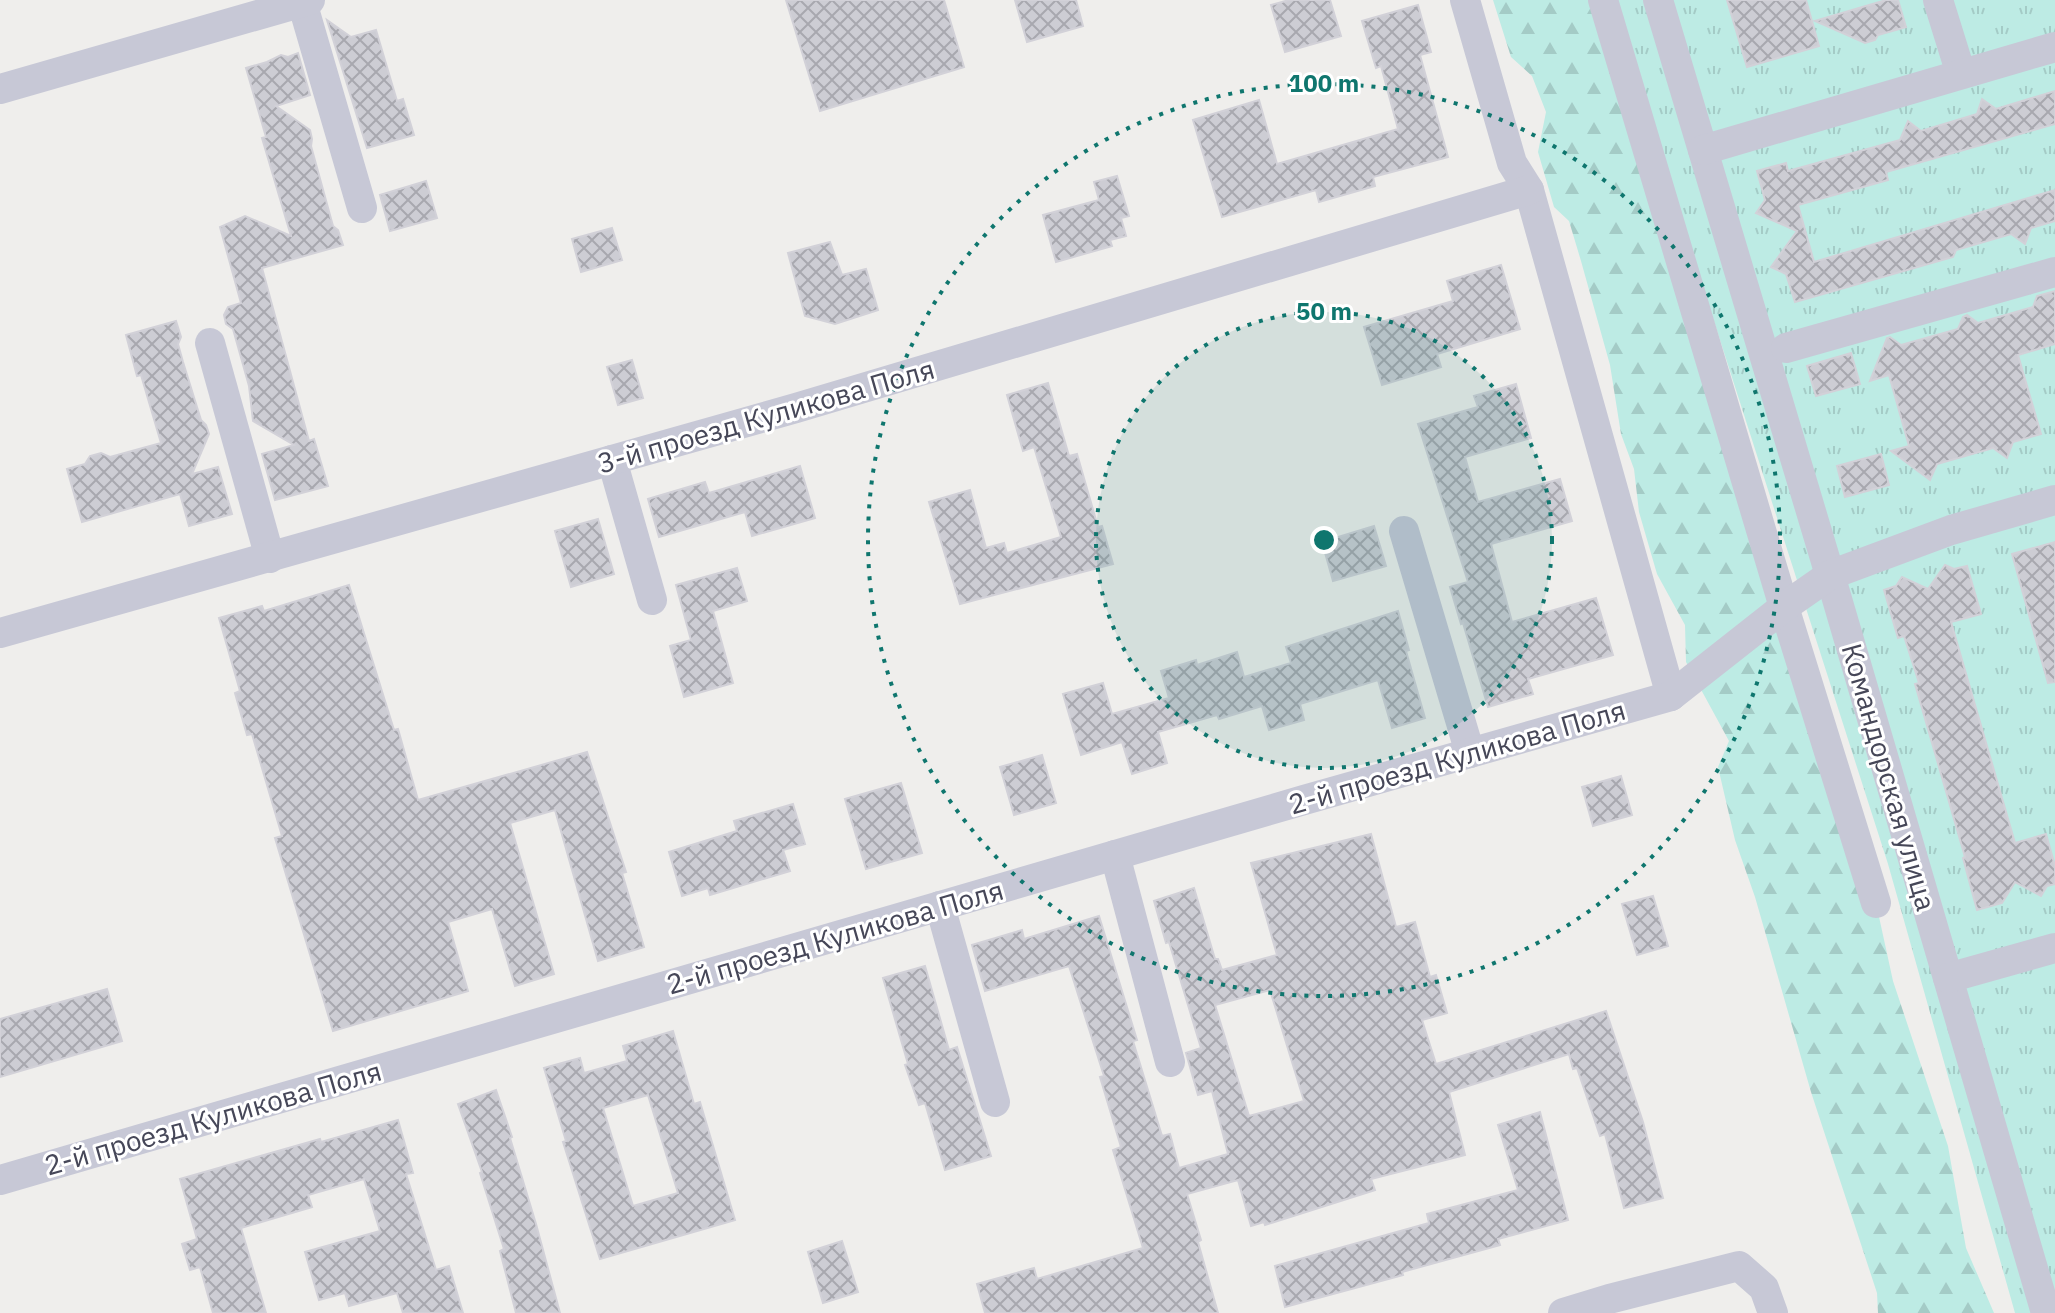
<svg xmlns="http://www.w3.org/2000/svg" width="2055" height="1313" font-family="'IBM Plex Sans',sans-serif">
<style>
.grass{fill:url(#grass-tufts)}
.forest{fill:url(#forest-firs)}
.building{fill:url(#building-cross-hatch);stroke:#d2d1d8;stroke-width:2;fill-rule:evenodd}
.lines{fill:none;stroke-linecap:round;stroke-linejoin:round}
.minor{stroke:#c7c8d6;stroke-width:30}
.ring{fill:none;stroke:#0f766e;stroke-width:4;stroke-dasharray:4 8}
.labels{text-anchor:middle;stroke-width:6;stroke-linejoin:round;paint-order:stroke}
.street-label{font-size:28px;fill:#464758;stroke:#fff}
.centre{fill:#0f766e;stroke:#fff;stroke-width:4}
.ring-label{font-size:24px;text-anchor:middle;font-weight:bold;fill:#0f766e;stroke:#fff;stroke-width:6;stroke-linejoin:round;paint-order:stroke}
</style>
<defs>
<pattern id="grass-tufts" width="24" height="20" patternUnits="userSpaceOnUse" patternTransform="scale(2)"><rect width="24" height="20" fill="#bdebe4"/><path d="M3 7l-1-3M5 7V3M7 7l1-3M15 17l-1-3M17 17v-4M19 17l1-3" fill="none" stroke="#a4cbc6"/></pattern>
<pattern id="forest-firs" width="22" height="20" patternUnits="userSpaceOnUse" patternTransform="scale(2)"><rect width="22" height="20" fill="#bdebe4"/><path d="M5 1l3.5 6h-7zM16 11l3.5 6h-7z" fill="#a4cbc6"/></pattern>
<pattern id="building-cross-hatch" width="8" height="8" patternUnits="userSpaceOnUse" patternTransform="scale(2)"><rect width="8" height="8" fill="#cdcdd4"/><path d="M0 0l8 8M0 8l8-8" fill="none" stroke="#a8a8af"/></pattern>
</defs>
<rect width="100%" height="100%" fill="#efeeec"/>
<polygon class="grass" points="1611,0 2055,0 2055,1313 2015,1313 1888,864"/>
<polygon class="forest" points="1493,0 1606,0 1876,903 1893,981 1948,1146 1966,1248 1994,1313 1878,1313 1877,1293 1811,1092 1755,897 1735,840 1718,767 1729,741 1686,662 1685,625 1657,574 1639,512 1634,469 1621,434 1610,365 1581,261 1569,221 1554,207 1538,152 1546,112 1532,76 1511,57"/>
<g class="building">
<polygon points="786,0 944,0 964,67 820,111"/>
<polygon points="1015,0 1076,0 1083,26 1027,42"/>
<polygon points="1289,0 1330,0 1341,36 1285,52 1271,5"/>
<polygon points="1727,0 1806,0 1819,46 1747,67"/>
<polygon points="1886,0 1898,0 1906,27 1878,35 1875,40 1865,43 1815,21"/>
<polygon points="1418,5 1431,52 1420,55 1448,157 1373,177 1375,186 1319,202 1316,190 1222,217 1193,120 1259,100 1277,164 1398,129 1381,66 1376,68 1362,21"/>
<polygon points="327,20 351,37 376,30 397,101 403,99 414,135 367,148"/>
<polygon points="298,53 310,95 276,106 310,130 312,139 311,146 333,226 338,230 343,245 262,268 309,441 314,439 328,486 275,500 262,454 294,445 253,421 249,386 233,329 226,324 224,315 228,307 241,303 220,227 245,216 291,236 262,138 266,137 246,68 267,62 281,55 288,57"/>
<polygon points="2055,91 2055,124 1886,172 1888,180 1798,205 1814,262 2055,190 2055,221 2031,228 2025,244 2011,234 1956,250 1953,257 1795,302 1786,274 1771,267 1797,231 1756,213 1765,200 1757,171 1786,163 1788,171 1900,140 1908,121 1921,131 1977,114 1982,99 1996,109"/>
<polygon points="1117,176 1129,216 1121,218 1126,236 1110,240 1112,246 1056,262 1043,215 1099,200 1094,182"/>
<polygon points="426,181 437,218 390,231 380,195"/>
<polygon points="612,228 622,260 581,272 572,239"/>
<polygon points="830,242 842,275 866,269 878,310 835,324 805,316 788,253"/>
<polygon points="1501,265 1520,329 1437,354 1441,367 1382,385 1364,327 1453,301 1447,281"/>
<polygon points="2055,291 2055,344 2018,355 2041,434 2013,442 2007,458 1993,448 1937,464 1930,480 1891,451 1909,446 1889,375 1870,381 1887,338 1890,337 1901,345 1958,329 1963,317 1967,315 1978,323 2033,307 2037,296"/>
<polygon points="176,321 181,337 178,344 183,362 201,420 206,425 209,434 192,474 218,467 232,514 189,526 180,494 82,522 67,469 85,464 90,456 101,453 110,457 161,443 141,375 137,376 126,335"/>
<polygon points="1851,353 1860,384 1816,396 1807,366"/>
<polygon points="632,360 643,398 618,405 607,367"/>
<polygon points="1048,383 1069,456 1077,454 1098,527 1102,526 1113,564 960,604 929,502 970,490 986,548 1004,543 1007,553 1061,537 1034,447 1023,451 1007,395"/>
<polygon points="1516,384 1531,438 1465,457 1478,502 1560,479 1572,521 1491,544 1512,622 1596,598 1613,655 1528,679 1533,694 1488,707 1463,623 1461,624 1450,587 1468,582 1418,424 1478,407 1474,396"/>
<polygon points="1881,454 1889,485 1845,497 1837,466"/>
<polygon points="800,466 815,518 752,536 745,512 659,537 648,499 705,482 709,493"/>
<polygon points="598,519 614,574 571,587 555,531"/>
<polygon points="1374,526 1386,566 1333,581 1322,542"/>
<polygon points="2055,542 2055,682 2048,683 2012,554"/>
<polygon points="1945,565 1954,569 1967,566 1981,614 1951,622 2015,843 2046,834 2055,866 2055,884 2047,886 2041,896 2015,882 2002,903 1977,910 1963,858 1965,857 1915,684 1919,683 1904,636 1898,638 1884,590 1896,586 1902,577 1928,589"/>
<polygon points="737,568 747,601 713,611 733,683 684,697 670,646 691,640 676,585"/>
<polygon points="349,585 394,730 398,729 418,800 587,752 626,872 622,873 644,947 598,961 555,810 510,823 554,974 515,986 492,909 448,922 468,991 333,1031 275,838 282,836 252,734 247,735 235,693 240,691 219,618 262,606 264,611"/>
<polygon points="1398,611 1409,650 1406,651 1425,718 1392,728 1378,680 1300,704 1304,720 1269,730 1262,706 1219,719 1217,715 1158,732 1167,763 1132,774 1122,742 1081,755 1063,694 1103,683 1112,714 1169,698 1161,671 1196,660 1197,665 1237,652 1244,677 1291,663 1286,647"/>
<polygon points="1042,755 1056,803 1014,815 1000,767"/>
<polygon points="1621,776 1632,815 1593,826 1582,787"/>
<polygon points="901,783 922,853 866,869 845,799"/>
<polygon points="793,804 805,844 783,850 790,871 710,895 708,888 682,896 669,852 737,831 734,821"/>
<path d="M 1371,834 L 1396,927 L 1415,922 L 1430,977 L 1436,975 L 1447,1013 L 1422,1020 L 1436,1064 L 1606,1011 L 1643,1122 L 1663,1198 L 1624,1208 L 1605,1134 L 1600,1136 L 1577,1068 L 1573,1069 L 1569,1054 L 1449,1092 L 1465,1155 L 1371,1179 L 1375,1190 L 1265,1225 L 1264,1222 L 1251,1226 L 1238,1180 L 1187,1194 L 1201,1240 L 1198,1242 L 1218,1313 L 985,1313 L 977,1284 L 1034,1268 L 1037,1279 L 1143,1248 L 1113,1150 L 1121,1147 L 1100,1077 L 1104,1076 L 1069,966 L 985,991 L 972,945 L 1022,930 L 1024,939 L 1099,916 L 1137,1040 L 1133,1041 L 1162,1136 L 1170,1134 L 1179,1168 L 1228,1154 L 1212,1091 L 1198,1095 L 1186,1053 L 1201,1048 L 1169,942 L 1166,943 L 1154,901 L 1194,888 L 1215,959 L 1218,959 L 1222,970 L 1277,955 L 1251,863 ZM 1270,990 L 1304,1101 L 1249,1116 L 1215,1005 Z"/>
<polygon points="1653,896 1668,946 1637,955 1622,904"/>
<polygon points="925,966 949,1050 957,1047 991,1156 945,1170 925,1103 919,1105 905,1065 908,1064 883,978"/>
<polygon points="107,989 122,1041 0,1077 0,1019"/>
<path d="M 673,1031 L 694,1104 L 700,1102 L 735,1220 L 600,1259 L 563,1142 L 566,1141 L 544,1068 L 580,1058 L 584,1073 L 627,1061 L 623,1046 ZM 648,1095 L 678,1193 L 633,1206 L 603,1108 Z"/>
<polygon points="496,1090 512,1137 510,1138 536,1224 560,1313 516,1313 500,1251 504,1249 480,1173 482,1172 458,1104"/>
<polygon points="1540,1112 1568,1220 1498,1239 1500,1245 1402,1272 1403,1275 1285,1307 1275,1266 1429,1223 1427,1214 1518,1190 1498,1125"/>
<polygon points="398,1120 413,1173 406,1174 436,1270 449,1266 463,1313 403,1313 397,1293 349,1306 345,1293 319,1300 305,1252 380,1231 364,1179 308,1195 312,1207 241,1228 266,1313 213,1313 200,1267 190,1270 182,1244 197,1239 180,1179 320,1139 321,1142"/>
<polygon points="842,1241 858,1292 823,1303 808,1252"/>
</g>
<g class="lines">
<g class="minor">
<polyline points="1465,0 1512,163 1529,190 1671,696"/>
<polyline points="1603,0 1784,607 1876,903"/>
<polyline points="1658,0 1830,575 2046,1313"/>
<polyline points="1938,0 1961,74"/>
<polyline points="302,2 362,208"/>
<polyline points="0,89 310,0"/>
<polyline points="1703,150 2055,47"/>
<polyline points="210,343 270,558"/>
<polyline points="1786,348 2055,272"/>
<polyline points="612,460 652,600"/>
<polyline points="1404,531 1470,753"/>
<polyline points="0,633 796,408 1529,190"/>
<polyline points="1115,855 1170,1062"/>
<polyline points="940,906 995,1102"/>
<polyline points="1948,978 2055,948"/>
<polyline points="0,1180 1304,800 1671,696 1784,607 1830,575 1951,530 2055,500"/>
<polyline points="1563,1313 1609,1299 1739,1266 1764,1288 1773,1313"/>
</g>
</g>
<circle cx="1324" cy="540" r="228" fill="#0f766e" fill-opacity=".12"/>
<g class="ring">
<circle cx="1324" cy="540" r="228"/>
<circle cx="1324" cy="540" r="456"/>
</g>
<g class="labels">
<g class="street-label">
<text transform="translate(766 416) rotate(-16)" y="10">3-й проезд Куликова Поля</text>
<text transform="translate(1457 757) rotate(-16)" y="10">2-й проезд Куликова Поля</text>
<text transform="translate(1889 777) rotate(74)" y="10">Командорская улица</text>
<text transform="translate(835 937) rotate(-16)" y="10">2-й проезд Куликова Поля</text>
<text transform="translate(213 1118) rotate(-16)" y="10">2-й проезд Куликова Поля</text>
</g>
</g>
<circle cx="1324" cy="540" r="12" class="centre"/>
<g class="ring-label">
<text x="1324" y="92">100 m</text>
<text x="1324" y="320">50 m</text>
</g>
</svg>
